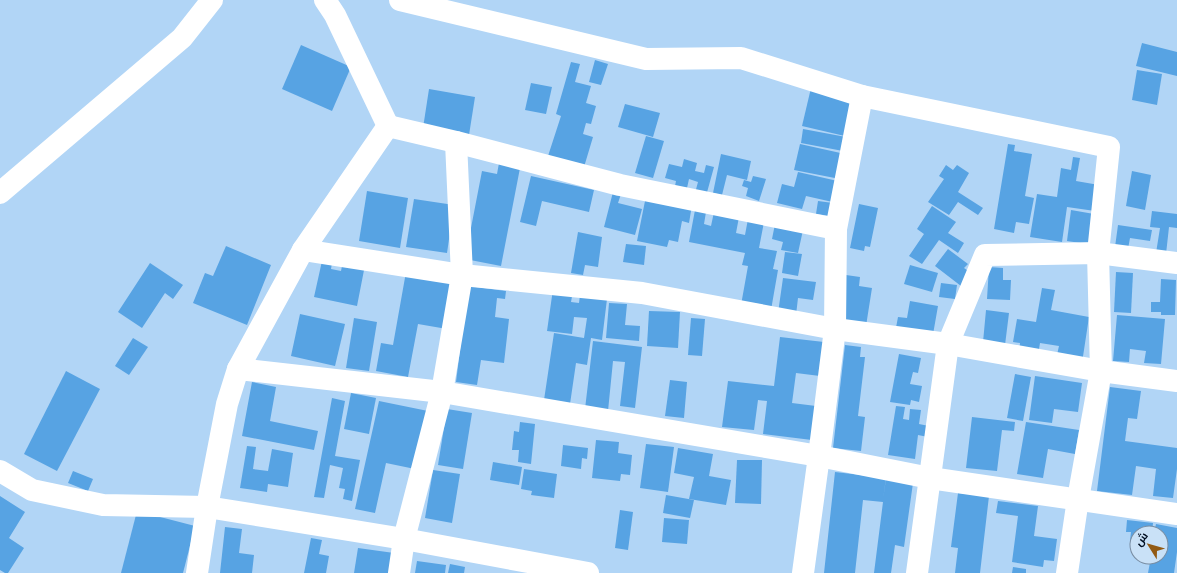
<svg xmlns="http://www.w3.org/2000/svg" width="1177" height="573" font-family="Signika,Cairo,sans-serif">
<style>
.building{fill:#57a3e3}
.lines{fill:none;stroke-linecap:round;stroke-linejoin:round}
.street{stroke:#fff;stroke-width:22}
</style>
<rect width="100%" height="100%" fill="#b1d5f6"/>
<g class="building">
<polygon points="1142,43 1177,52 1177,76 1136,66"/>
<polygon points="301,45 351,67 332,111 282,89"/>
<polygon points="595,60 608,64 601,85 589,82"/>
<polygon points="571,62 580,64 575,82 591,86 586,103 596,106 591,124 586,123 583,134 593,137 584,167 548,156 561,116 556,114"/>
<polygon points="1137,70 1162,74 1157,105 1132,100"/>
<polygon points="531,83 552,87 546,114 525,110"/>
<polygon points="811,88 858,98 849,137 802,126"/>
<polygon points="429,89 475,97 469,135 423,128"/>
<polygon points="625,104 660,113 653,137 618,127"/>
<polygon points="803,129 846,137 843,151 801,143"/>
<polygon points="646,136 664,141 653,178 635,173"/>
<polygon points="800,144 845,154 840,179 794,170"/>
<polygon points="1008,144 1015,145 1014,151 1032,154 1025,196 1034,198 1029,224 1016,222 1014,233 994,229"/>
<polygon points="721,154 751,161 747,180 727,175 722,195 713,193"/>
<polygon points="1073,157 1080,158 1076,181 1099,185 1095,211 1067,207 1062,242 1030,237 1037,194 1057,197 1061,168 1071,170"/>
<polygon points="684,159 697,163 695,171 704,173 706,165 714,167 706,196 695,193 698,182 689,179 687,188 675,186 676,181 665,178 669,164 682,167"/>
<polygon points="499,163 520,168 501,266 465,259 482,171 497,174"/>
<polygon points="946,165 953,170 957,165 969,173 958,192 983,208 978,215 958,202 949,215 928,202 944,179 939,176"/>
<polygon points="1132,171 1151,175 1145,210 1126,206"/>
<polygon points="798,172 842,182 837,203 806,196 802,209 777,203 782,184 794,187"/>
<polygon points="531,176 594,190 589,212 542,201 536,226 520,222"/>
<polygon points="753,176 766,179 759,201 746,196 748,188 742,186 744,180 751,182"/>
<polygon points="367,191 408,198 400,248 359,241"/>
<polygon points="613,192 621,194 618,203 642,209 635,235 604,227"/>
<polygon points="646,196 692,205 689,223 682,221 678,242 669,240 667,247 637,241"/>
<polygon points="414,199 454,205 447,253 406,247"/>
<polygon points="818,201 833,203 831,216 816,214"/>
<polygon points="859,204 878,208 870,247 865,246 864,251 850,248"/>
<polygon points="932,206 956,222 948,233 964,243 958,253 939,240 922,264 909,256 924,234 917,229"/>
<polygon points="695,210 706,212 704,224 711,226 714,212 739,217 736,233 745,235 748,219 764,222 759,248 777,251 773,269 778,270 771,310 741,305 748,266 742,265 745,253 689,242"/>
<polygon points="1071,210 1094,214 1094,245 1067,241"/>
<polygon points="1152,211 1177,214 1177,228 1169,227 1166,254 1156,253 1160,228 1150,227"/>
<polygon points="775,224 803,230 798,253 781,250 783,242 772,239"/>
<polygon points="1118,225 1152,230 1150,241 1130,238 1128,249 1115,247"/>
<polygon points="578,232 602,237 598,267 585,265 583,275 571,273"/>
<polygon points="626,244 646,246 644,265 623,262"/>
<polygon points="226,246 271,265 247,325 193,303 205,273 213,276"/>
<polygon points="948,249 968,264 964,268 971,273 961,286 935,266"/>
<polygon points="785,252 802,254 798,276 782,273"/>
<polygon points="322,261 332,263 331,269 341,271 343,261 365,265 357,306 314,297"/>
<polygon points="150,263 183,285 173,299 165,293 142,328 118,312"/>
<polygon points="910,265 938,273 932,292 904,284"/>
<polygon points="989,267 1003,268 1003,280 1011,280 1010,300 987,299"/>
<polygon points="406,272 456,281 447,329 418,324 408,377 376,371 381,343 393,345"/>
<polygon points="1116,272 1133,273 1131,313 1114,312"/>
<polygon points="846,275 860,277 859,286 872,288 866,326 840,323"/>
<polygon points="783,278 816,282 813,300 798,298 796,315 778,313"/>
<polygon points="1161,279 1176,280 1175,315 1161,315 1161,312 1151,312 1151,302 1160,302"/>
<polygon points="941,283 957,285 955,299 939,297"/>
<polygon points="468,286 506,291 505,299 497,298 495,317 509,319 504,363 481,360 477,385 456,382"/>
<polygon points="1042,288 1055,290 1051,310 1089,317 1082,363 1056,359 1059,346 1040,343 1039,349 1019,352 1020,343 1013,342 1017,319 1036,322"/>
<polygon points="553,289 573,291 571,302 579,303 580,295 607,299 602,340 591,338 587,365 576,363 570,404 544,400 554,333 584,338 587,318 574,317 572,334 547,331"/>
<polygon points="910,301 938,306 932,340 895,333 898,317 907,318"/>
<polygon points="609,303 627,304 625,325 640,326 639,341 606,338"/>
<polygon points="986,310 1009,313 1005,345 983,342"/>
<polygon points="649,311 680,312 678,348 647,346"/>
<polygon points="300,314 345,324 335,366 291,356"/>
<polygon points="1117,315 1165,319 1161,364 1144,363 1146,351 1130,349 1129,362 1113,361"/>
<polygon points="354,318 377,322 369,371 346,368"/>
<polygon points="691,318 705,319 702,356 688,355"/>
<polygon points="780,337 824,342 820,376 796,373 792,403 816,406 812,440 763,434 767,401 758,400 754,430 722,427 728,381 774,386"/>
<polygon points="133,338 148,347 129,375 115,366"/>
<polygon points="593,341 642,347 635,408 620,406 625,362 613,361 608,411 585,409"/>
<polygon points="845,345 861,347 860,357 865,357 858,416 865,417 861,451 833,448"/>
<polygon points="899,354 921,358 918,373 913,372 910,384 922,386 919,402 911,400 910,405 890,402"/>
<polygon points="66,371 100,389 57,471 24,454"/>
<polygon points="1015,374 1031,377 1023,421 1007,418"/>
<polygon points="1035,376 1082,383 1078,412 1054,409 1052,423 1029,420"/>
<polygon points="670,380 687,382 684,418 665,416"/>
<polygon points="252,382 276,387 270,421 318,431 314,450 242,436"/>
<polygon points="1110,387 1141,391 1137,419 1128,418 1125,441 1177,448 1177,469 1173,498 1153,496 1156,469 1136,466 1132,495 1097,491"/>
<polygon points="351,393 376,398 369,434 344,429"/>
<polygon points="332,398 345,401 335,456 360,460 352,501 343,499 345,489 339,488 343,468 330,465 324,498 314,497"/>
<polygon points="379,401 428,411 415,469 386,463 375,513 355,509"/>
<polygon points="896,406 905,407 903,419 909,420 910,409 921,410 919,424 929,426 928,437 918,435 915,459 888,455"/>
<polygon points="447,409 472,413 463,469 438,465"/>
<polygon points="972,417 1015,422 1014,431 1002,430 997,471 966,468"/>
<polygon points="520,422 535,424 531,464 518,462 519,450 512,450 514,431 519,432"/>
<polygon points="1026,422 1079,430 1075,454 1048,449 1043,478 1017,474"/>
<polygon points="596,440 619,442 618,453 632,455 630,475 621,474 620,481 592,478"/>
<polygon points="646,444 674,447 668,492 640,488"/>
<polygon points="563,445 588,448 587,459 582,458 581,469 561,466"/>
<polygon points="247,446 256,447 253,469 268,471 272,449 293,453 288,487 268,484 267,492 240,488"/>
<polygon points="678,448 713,454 709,476 731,480 726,505 689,499 694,477 674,473"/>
<polygon points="737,460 762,460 761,504 735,503"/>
<polygon points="493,462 522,467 519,485 490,480"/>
<polygon points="524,469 557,474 554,498 531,495 532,491 521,489"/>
<polygon points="433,470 460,474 452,523 425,518"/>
<polygon points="73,471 93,479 88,491 68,483"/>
<polygon points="835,472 886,478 883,499 886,479 913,483 904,547 895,545 891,573 874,573 883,502 863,500 855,573 824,573"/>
<polygon points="958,493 989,496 980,573 955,573 958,548 951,547"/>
<polygon points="666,495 694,500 690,518 663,513"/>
<polygon points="0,496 25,512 9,538 24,548 8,573 5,573 0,570"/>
<polygon points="998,501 1038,506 1034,536 1057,539 1054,561 1044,560 1043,567 1012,562 1018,516 996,513"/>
<polygon points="620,510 633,512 628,550 615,548"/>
<polygon points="137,511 195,526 183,573 121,573"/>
<polygon points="664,518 689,520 687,544 662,542"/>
<polygon points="1127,520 1153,523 1152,533 1137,533 1137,542 1130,541 1131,532 1126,532"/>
<polygon points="1156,524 1177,528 1177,552 1174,573 1148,573 1151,557 1161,557 1161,533 1154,533"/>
<polygon points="225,527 242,529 239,553 254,555 252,573 220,573"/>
<polygon points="311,538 322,540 319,554 329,556 326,573 304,573"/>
<polygon points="358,548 394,553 391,573 354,573"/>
<polygon points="417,561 446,565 445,573 415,573"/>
<polygon points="450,564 465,567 464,573 448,573"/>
<polygon points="1013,567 1026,569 1026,573 1012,573"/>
</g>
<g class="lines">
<g class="street">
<polyline points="325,0 335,15 388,126"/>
<polyline points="400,0 646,59 741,58 862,96"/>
<polyline points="388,126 456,142 620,185 836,229"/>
<polyline points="0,193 182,38 212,0"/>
<polyline points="303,250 462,275 642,293 835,329 948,344 1101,371 1177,381"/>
<polyline points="238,369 442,392 819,456 930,478 1177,514"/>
<polyline points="0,471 32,490 103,505 207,507 404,539 588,573"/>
<polyline points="197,573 207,507 227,404 238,369 303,250 388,126"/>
<polyline points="399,573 404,539 442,392 462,275 456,142"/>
<polyline points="803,573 819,456 835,329 836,229 862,96 1109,147 1098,253 1101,371 1078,499 1067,573"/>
<polyline points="917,573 948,344 985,255 1098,253 1177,263"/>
</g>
</g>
<g transform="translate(1149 545) rotate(307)"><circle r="19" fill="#c9e1f7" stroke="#798da2"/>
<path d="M0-3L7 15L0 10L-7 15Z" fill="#925a13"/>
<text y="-6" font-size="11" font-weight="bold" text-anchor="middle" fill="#000f22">ش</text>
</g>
</svg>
